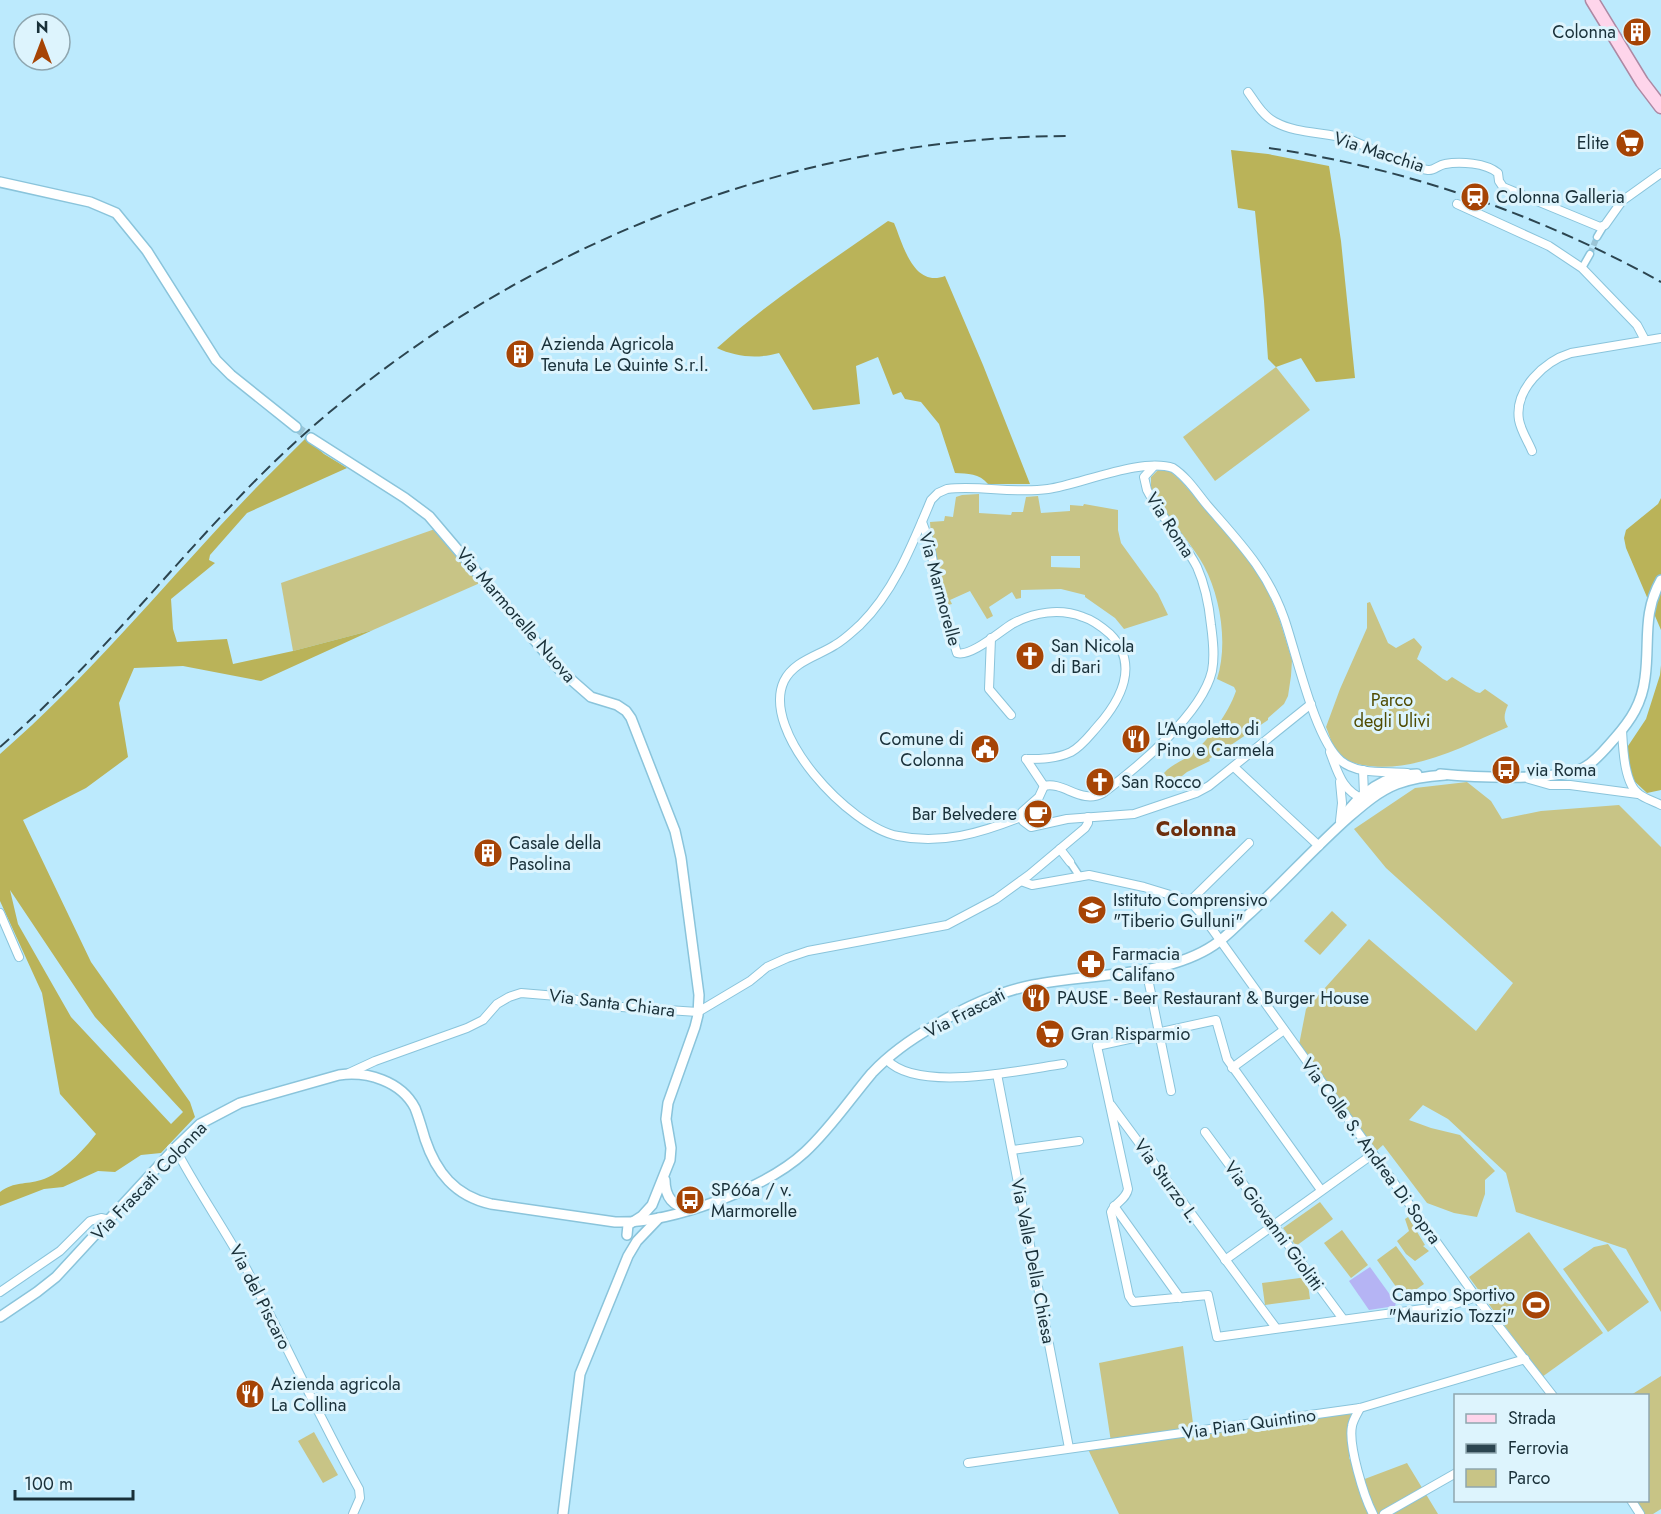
<svg xmlns="http://www.w3.org/2000/svg" width="1661" height="1514" font-family="Jost,sans-serif">
<style>
.green{fill:#c8c486;fill-rule:evenodd}
.forest{fill:#bab359;fill-rule:evenodd}
.water{fill:#b5b4f4}
.lines{fill:none;stroke-linecap:round;stroke-linejoin:round}
.pedestrian-tunnel{stroke:#9bc5d6;stroke-width:6;stroke-dasharray:6 3;stroke-linecap:butt}
.tertiary-tunnel{stroke:#9bc5d6;stroke-width:9;stroke-dasharray:9 4.5;stroke-linecap:butt}
.pedestrian-casing{stroke:#8ac4db;stroke-width:9}
.minor-casing{stroke:#8ac4db;stroke-width:10}
.tertiary-casing{stroke:#8ac4db;stroke-width:12}
.primary-casing{stroke:#ad89a4;stroke-width:15}
.pedestrian{stroke:#fff;stroke-width:6}
.minor{stroke:#fff;stroke-width:8}
.tertiary{stroke:#fff;stroke-width:9}
.primary{stroke:#fed5eb;stroke-width:12}
.rail{stroke:#2c4550;stroke-width:2;stroke-dasharray:12 6;stroke-linecap:butt}
.labels{text-anchor:middle;stroke-width:6;stroke-linejoin:round;paint-order:stroke}
.poi-label{font-size:18px;fill:#193039;stroke:#ddf4fd;text-anchor:start}
.street-label{font-size:18px;fill:#193039;stroke:#ddf4fd}
.park-label{font-size:18px;fill:#514c02;stroke:#ddf4fd}
.quarter-label{font-size:21px;font-weight:bold;fill:#6d2e0c;stroke:#ddf4fd}
</style>
<rect width="100%" height="100%" fill="#bceafd"/>
<g class="green">
<polygon points="1276,367 1310,410 1215,481 1183,437"/>
<path d="M 1158,470 L 1170,471 L 1181,481 L 1243,551 L 1264,582 L 1279,618 L 1292,660 L 1291,676 L 1288,696 L 1284,704 L 1268,718 L 1268,720 L 1225,749 L 1222,747 L 1217,754 L 1209,759 L 1210,761 L 1187,772 L 1172,784 L 1164,773 C 1172,764 1183,761 1192,754 C 1210,738 1228,714 1236,691 L 1234,687 L 1217,679 C 1228,645 1221,598 1204,566 C 1189,539 1166,517 1151,490 L 1151,477 Z"/>
<path d="M 979,494 L 979,513 L 1011,515 L 1012,512 L 1023,512 L 1026,497 L 1038,496 L 1041,513 L 1070,511 L 1070,505 L 1083,506 L 1084,504 L 1118,510 L 1118,530 L 1121,543 L 1158,594 L 1168,615 L 1124,629 L 1115,618 L 1085,597 L 1085,595 L 1061,589 L 1021,590 L 1021,598 L 1016,599 L 1012,592 L 989,607 L 993,616 L 987,619 L 970,591 L 950,600 L 952,604 L 948,605 L 944,596 L 931,535 L 930,522 L 944,521 L 945,516 L 953,517 L 956,497 L 962,495 ZM 1051,556 L 1080,556 L 1080,568 L 1051,567 Z"/>
<polygon points="435,529 480,583 373,630 293,651 281,583"/>
<path d="M 1370,602 L 1388,643 L 1396,648 L 1414,638 L 1422,647 L 1417,659 L 1443,679 L 1447,681 L 1452,677 L 1476,692 L 1480,693 L 1485,689 L 1508,705 C 1504,714 1503,719 1508,727 C 1461,747 1414,774 1362,765 C 1355,763 1345,762 1340,757 C 1333,750 1330,736 1326,727 L 1340,689 L 1367,628 L 1367,603 Z"/>
<polygon points="1467,782 1491,801 1502,819 1541,811 1619,805 1661,847 1661,1312 1626,1249 1516,1212 1506,1173 1448,1119 1423,1105 1409,1120 1431,1128 1460,1135 1495,1171 1485,1180 1485,1194 1477,1217 1454,1213 1427,1203 1383,1145 1373,1154 1298,1050 1306,1009 1369,939 1476,1031 1513,983 1386,868 1354,829 1415,788"/>
<polygon points="1332,911 1347,925 1320,955 1304,941"/>
<polygon points="1320,1202 1333,1219 1296,1246 1283,1228"/>
<polygon points="1408,1217 1425,1245 1423,1246 1429,1251 1415,1261 1406,1254 1397,1241 1409,1231 1405,1219"/>
<polygon points="1342,1230 1368,1265 1351,1278 1324,1243"/>
<polygon points="1529,1232 1603,1333 1542,1377 1469,1277"/>
<polygon points="1608,1244 1649,1302 1608,1332 1563,1269 1594,1247"/>
<polygon points="1396,1246 1424,1284 1404,1298 1377,1260"/>
<polygon points="1307,1277 1310,1299 1265,1305 1262,1283"/>
<polygon points="1183,1346 1194,1431 1360,1408 1349,1458 1362,1480 1407,1463 1438,1514 1119,1514 1086,1445 1111,1442 1099,1363"/>
<polygon points="1661,1376 1661,1509 1653,1514 1641,1514 1631,1501 1648,1500 1648,1396 1631,1395"/>
<polygon points="314,1432 338,1475 323,1483 298,1441"/>
</g>
<g class="forest">
<polygon points="1231,150 1268,154 1329,166 1341,241 1355,378 1316,382 1301,358 1276,367 1268,359 1264,301 1255,211 1238,208"/>
<path d="M 888,221 L 894,223 C 903,244 913,288 945,276 L 983,365 L 1030,484 L 988,484 C 979,473 968,474 955,473 L 939,424 L 921,402 L 905,399 L 901,392 L 893,395 L 878,357 L 856,366 L 860,404 L 813,410 L 779,353 C 758,359 736,357 717,348 C 770,300 830,262 888,221 Z"/>
<path d="M 306,438 L 324,454 L 347,468 L 247,513 L 210,555 L 209,560 L 215,563 L 171,599 L 173,629 L 177,642 L 227,639 L 233,664 L 293,651 L 373,630 L 261,681 L 183,666 L 134,668 L 119,703 L 128,757 L 86,788 L 23,820 L 91,962 L 190,1102 L 195,1117 L 161,1153 L 141,1155 L 115,1172 L 98,1171 L 63,1187 L 44,1189 L 0,1206 L 0,1192 C 15,1181 25,1185 41,1180 C 61,1174 84,1150 96,1134 L 60,1094 L 42,993 L 0,901 L 0,754 C 86,679 157,593 235,510 C 258,485 282,462 306,438 ZM 10,890 L 95,1017 L 183,1112 L 171,1124 L 71,1017 L 18,924 Z"/>
<polygon points="1661,498 1661,630 1626,548 1624,538 1626,530 1658,504"/>
<polygon points="1661,665 1661,790 1647,793 1632,779 1626,756 1628,746 1646,719 1660,675"/>
</g>
<polygon class="water" points="1370,1267 1396,1303 1395,1306 1369,1310 1349,1281"/>
<g class="lines">
<polyline class="pedestrian-tunnel" points="1590,254 1597,237"/>
<polyline class="tertiary-tunnel" points="296,427 311,438"/>
<g class="pedestrian-casing">
<g id="pedestrian">
<polyline points="1597,237 1603,227"/>
<polyline points="1582,268 1590,254"/>
<polyline points="1070,862 1080,877"/>
</g>
</g>
<g class="minor-casing">
<g id="minor">
<path d="M 1248,92 C 1255,102 1263,116 1275,122 C 1299,135 1326,131 1351,140 C 1376,150 1400,166 1428,170 C 1434,171 1438,165 1445,164 C 1460,161 1486,163 1498,173 L 1499,181 L 1503,187 L 1600,227 L 1605,225 L 1622,201 L 1661,173"/>
<polyline points="1457,204 1549,246 1582,268 1637,325 1645,340"/>
<path d="M 1532,451 C 1528,441 1521,431 1519,420 C 1514,389 1545,361 1571,353 L 1661,338"/>
<path d="M 922,522 L 929,541 L 940,598 L 957,653 C 971,657 999,632 1012,624 C 1034,612 1060,608 1083,617 C 1093,620 1102,627 1110,634 C 1140,664 1121,700 1097,727 C 1089,736 1082,746 1071,752 C 1056,759 1041,759 1026,759"/>
<polyline points="991,638 989,689 1011,715"/>
<path d="M 1622,730 C 1623,747 1624,784 1639,794 C 1645,799 1654,801 1661,805"/>
<path d="M 1330,752 C 1338,773 1342,791 1365,800"/>
<polyline points="1026,759 1044,786"/>
<polyline points="1234,767 1319,846"/>
<polyline points="1363,770 1364,794 1366,798"/>
<polyline points="1529,779 1550,785 1570,785 1638,794"/>
<polyline points="1340,782 1342,803 1340,821"/>
<path d="M 1044,786 C 1064,781 1081,805 1103,793 C 1138,767 1202,714 1212,671 C 1215,656 1213,640 1211,625 C 1209,605 1205,585 1197,567 C 1183,540 1161,517 1147,490 L 1144,477 L 1154,466"/>
<polyline points="1044,786 1039,797 1022,812 1023,821 1031,827 1067,819 1134,814 1196,793 1209,786 1311,704"/>
<path d="M 1021,817 C 981,833 941,845 898,836 C 850,827 760,732 784,681 C 794,661 818,656 835,645 C 844,640 852,632 860,625 C 894,592 913,543 931,500 L 938,493 L 947,489 C 980,485 1014,494 1048,489 C 1081,484 1143,457 1173,468 C 1187,477 1197,493 1207,505 C 1239,542 1267,570 1284,618 C 1296,652 1315,740 1341,761 C 1358,775 1386,771 1407,773"/>
<polyline points="1060,849 1070,862"/>
<polyline points="1021,881 1032,885 1089,875 1144,887 1190,901 1202,915 1476,1297 1553,1396"/>
<polyline points="1190,901 1249,843"/>
<polyline points="0,913 19,957"/>
<polyline points="1146,969 1171,1091"/>
<path d="M 887,1060 C 918,1093 1021,1070 1063,1064"/>
<polyline points="1232,1068 1284,1030"/>
<polyline points="349,1073 375,1061 467,1028 483,1020 497,1004 509,997 521,993 557,996 606,1006 698,1012 750,981 767,967 787,958 808,951 947,925 996,899 1029,875 1085,828 1088,823 1088,817"/>
<polyline points="997,1074 1069,1448"/>
<polyline points="1111,1105 1276,1328"/>
<polyline points="1205,1132 1343,1319"/>
<path d="M 175,1148 C 197,1190 224,1228 247,1270 C 285,1342 319,1417 359,1489 L 360,1498 L 353,1514"/>
<polyline points="1012,1150 1079,1141"/>
<path d="M 1321,1190 L 1227,1059 L 1216,1020 L 1097,1046 L 1128,1189 C 1126,1200 1115,1202 1111,1212 L 1129,1296 L 1133,1302 L 1208,1295 L 1217,1337 L 1452,1305 L 1476,1297"/>
<polyline points="1114,1206 1180,1298"/>
<polyline points="1225,1260 1373,1154"/>
<polyline points="0,1292 60,1251 90,1221 101,1218 110,1220"/>
<path d="M 1360,1408 C 1357,1414 1353,1420 1352,1426 C 1348,1445 1364,1497 1373,1514"/>
<polyline points="968,1463 1360,1408 1525,1359"/>
<polyline points="1631,1500 1640,1514"/>
<polyline points="1384,1514 1456,1473"/>
</g>
</g>
<g class="tertiary-casing">
<g id="tertiary">
<polyline points="0,182 90,202 116,213 147,251 216,360 231,375 296,427"/>
<polyline points="311,438 405,498 429,516 559,669 591,697 617,705 626,711 631,718 675,831 681,858 699,995 698,1015 695,1027 668,1103 666,1119 671,1148 670,1160 652,1205 642,1216 628,1225 627,1235"/>
<path d="M 1440,774 C 1472,777 1559,782 1585,767 C 1597,760 1606,748 1615,738 C 1631,720 1642,703 1645,678 C 1650,642 1642,614 1661,580"/>
<path d="M 1342,819 C 1359,793 1386,774 1417,774"/>
<path d="M 665,1180 C 665,1197 673,1207 690,1209"/>
<path d="M 0,1317 L 37,1292 L 56,1277 L 175,1148 L 200,1124 L 240,1103 L 339,1075 C 367,1071 401,1081 415,1108 C 419,1118 422,1129 425,1139 C 436,1172 455,1196 491,1204 L 615,1222 C 670,1224 765,1189 805,1152 C 830,1129 850,1099 872,1073 C 889,1055 913,1038 934,1026 C 965,1007 997,992 1033,985 C 1090,973 1165,978 1214,945 C 1226,937 1236,926 1247,916 C 1282,884 1314,848 1349,817 C 1364,804 1379,791 1397,784 C 1413,778 1429,776 1445,775"/>
<polyline points="563,1514 580,1374 628,1256 637,1241 659,1218"/>
</g>
</g>
<g class="primary-casing">
<polyline id="primary" points="1592,0 1642,82 1661,107"/>
</g>
<use href="#pedestrian" class="pedestrian"/>
<use href="#minor" class="minor"/>
<use href="#tertiary" class="tertiary"/>
<use href="#primary" class="primary"/>
<g class="rail">
<path d="M 1269,148 C 1406,168 1540,215 1661,282"/>
<path d="M 0,747 C 99,662 178,556 271,465 C 482,261 776,136 1070,136"/>
</g>
</g>
<defs>
<g id="building-disc" transform="scale(1.5)"><circle r="9.5" fill="#a64405" stroke="#ddf4fd"/><path d="M-4-6H4V6H1V3H-1V6H-4ZM-2.5-4.3h1.7v1.8h-1.7ZM.8-4.3h1.7v1.8H.8ZM-2.5-1h1.7V.8h-1.7ZM.8-1h1.7V.8H.8Z" fill="#fff"/></g>
<g id="supermarket-disc" transform="scale(1.5)"><circle r="9.5" fill="#a64405" stroke="#ddf4fd"/><path d="M-6-5.5h2.5l.6 2H6L4.5 2H-2.5L-4.4-4H-6ZM-1.5 3.2a1.3 1.3 0 1 0 .1 0ZM3 3.2a1.3 1.3 0 1 0 .1 0Z" fill="#fff"/></g>
<g id="station-disc" transform="scale(1.5)"><circle r="9.5" fill="#a64405" stroke="#ddf4fd"/><path d="M-3-6H3Q5-6 5-4V2Q5 4 3 4L4.5 6H3L1.5 4h-3L-3 6H-4.5L-3 4Q-5 4-5 2V-4Q-5-6-3-6ZM-3.5-4v3h7v-3ZM-3.5 1v1.5H-2V1ZM2 1v1.5H3.5V1Z" fill="#fff"/></g>
<g id="church-disc" transform="scale(1.5)"><circle r="9.5" fill="#a64405" stroke="#ddf4fd"/><path d="M-1.2-6h2.4v3.5h3.3v2.4h-3.3V6h-2.4V-.1h-3.3v-2.4h3.3Z" fill="#fff"/></g>
<g id="restaurant-disc" transform="scale(1.5)"><circle r="9.5" fill="#a64405" stroke="#ddf4fd"/><path d="M-5-6h1v4h1v-4h1v4h1v-4h1v5L-1.5 .5V6h-2V.5L-5-1ZM5-6V6H3V1.5H1.5Q1.5-4 5-6Z" fill="#fff"/></g>
<g id="civic-disc" transform="scale(1.5)"><circle r="9.5" fill="#a64405" stroke="#ddf4fd"/><path d="M-.6-6.5H3V-4.5H.6V-3L4-1V1h2V6H-6V1h2V-1L-.6-3ZM-1.2 2.5V6h2.4V2.5Z" fill="#fff"/></g>
<g id="bus-disc" transform="scale(1.5)"><circle r="9.5" fill="#a64405" stroke="#ddf4fd"/><path d="M-5-6H5V4H4V6H2V4H-2V6H-4V4H-5ZM-3.5-4V0h7V-4ZM-3.5 1.2v1.5H-2V1.2ZM2 1.2v1.5H3.5V1.2Z" fill="#fff"/></g>
<g id="cafe-disc" transform="scale(1.5)"><circle r="9.5" fill="#a64405" stroke="#ddf4fd"/><path d="M-5.5-4.5H6V0H3Q3 3.5 0 3.5H-2.5Q-5.5 3.5-5.5 0ZM3-3.2v2h1.7v-2ZM-6 4.5H4V6H-6Z" fill="#fff"/></g>
<g id="school-disc" transform="scale(1.5)"><circle r="9.5" fill="#a64405" stroke="#ddf4fd"/><path d="M0-5L7-2L0 1L-7-2ZM-4 1L0 2.5L4 1V4Q0 6-4 4Z" fill="#fff"/></g>
<g id="pharmacy-disc" transform="scale(1.5)"><circle r="9.5" fill="#a64405" stroke="#ddf4fd"/><path d="M-2-6h4v4h4v4h-4v4h-4v-4h-4v-4h4Z" fill="#fff"/></g>
<g id="stadium-disc" transform="scale(1.5)"><circle r="9.5" fill="#a64405" stroke="#ddf4fd"/><path d="M0-5a6.5 5 0 1 0 0 10a6.5 5 0 1 0 0-10ZM-3.5-1.8h7v3.6h-7Z" fill="#fff"/></g>
</defs>
<g fill-rule="evenodd">
<use href="#building-disc" x="1637" y="32"/>
<use href="#supermarket-disc" x="1630" y="143"/>
<use href="#station-disc" x="1475" y="197"/>
<use href="#building-disc" x="520" y="354"/>
<use href="#church-disc" x="1030" y="656"/>
<use href="#restaurant-disc" x="1136" y="739"/>
<use href="#civic-disc" x="985" y="749"/>
<use href="#bus-disc" x="1506" y="770"/>
<use href="#church-disc" x="1100" y="782"/>
<use href="#cafe-disc" x="1038" y="814"/>
<use href="#building-disc" x="488" y="853"/>
<use href="#school-disc" x="1092" y="910"/>
<use href="#pharmacy-disc" x="1091" y="964"/>
<use href="#restaurant-disc" x="1036" y="998"/>
<use href="#supermarket-disc" x="1050" y="1034"/>
<use href="#bus-disc" x="690" y="1200"/>
<use href="#stadium-disc" x="1536" y="1305"/>
<use href="#restaurant-disc" x="250" y="1394"/>
</g>
<g class="labels">
<g class="poi-label">
<text x="1616" y="38" text-anchor="end">Colonna</text>
<text x="1609" y="149" text-anchor="end">Elite</text>
<text x="1496" y="203">Colonna Galleria</text>
<text x="541" y="350">Azienda Agricola<tspan x="541" dy="21">Tenuta Le Quinte S.r.l.</tspan></text>
<text x="1051" y="652">San Nicola<tspan x="1051" dy="21">di Bari</tspan></text>
<text x="1157" y="735">L'Angoletto di<tspan x="1157" dy="21">Pino e Carmela</tspan></text>
<text x="964" y="745" text-anchor="end">Comune di<tspan x="964" dy="21">Colonna</tspan></text>
<text x="1527" y="776">via Roma</text>
<text x="1121" y="788">San Rocco</text>
<text x="1017" y="820" text-anchor="end">Bar Belvedere</text>
<text x="509" y="849">Casale della<tspan x="509" dy="21">Pasolina</tspan></text>
<text x="1113" y="906">Istituto Comprensivo<tspan x="1113" dy="21">"Tiberio Gulluni"</tspan></text>
<text x="1112" y="960">Farmacia<tspan x="1112" dy="21">Califano</tspan></text>
<text x="1057" y="1004">PAUSE - Beer Restaurant &amp; Burger House</text>
<text x="1071" y="1040">Gran Risparmio</text>
<text x="711" y="1196">SP66a / v.<tspan x="711" dy="21">Marmorelle</tspan></text>
<text x="1515" y="1301" text-anchor="end">Campo Sportivo<tspan x="1515" dy="21">"Maurizio Tozzi"</tspan></text>
<text x="271" y="1390">Azienda agricola<tspan x="271" dy="21">La Collina</tspan></text>
</g>
<g class="street-label">
<text transform="translate(1379 152) rotate(18)" y="6">Via Macchia</text>
<text transform="translate(1170 525) rotate(57)" y="6">Via Roma</text>
<text transform="translate(940 589) rotate(75)" y="6">Via Marmorelle</text>
<text transform="translate(516 615) rotate(49)" y="6">Via Marmorelle Nuova</text>
<text transform="translate(612 1003) rotate(7)" y="6">Via Santa Chiara</text>
<text transform="translate(965 1013) rotate(-27)" y="6">Via Frascati</text>
<text transform="translate(1371 1151) rotate(54)" y="6">Via Colle S. Andrea Di Sopra</text>
<text transform="translate(149 1181) rotate(-46)" y="6">Via Frascati Colonna</text>
<text transform="translate(1167 1181) rotate(54)" y="6">Via Sturzo L.</text>
<text transform="translate(1274 1226) rotate(54)" y="6">Via Giovanni Giolitti</text>
<text transform="translate(1033 1261) rotate(79)" y="6">Via Valle Della Chiesa</text>
<text transform="translate(260 1297) rotate(63)" y="6">Via del Piscaro</text>
<text transform="translate(1249 1424) rotate(-8)" y="6">Via Pian Quintino</text>
</g>
<g class="park-label">
<text x="1392" y="706">Parco<tspan x="1392" dy="21">degli Ulivi</tspan></text>
</g>
<g class="quarter-label">
<text x="1196" y="836">Colonna</text>
</g>
</g>
<rect x="1454" y="1394" width="195" height="108" fill="#ddf4fd" stroke="#8fa6af" stroke-width="1.5"/>
<rect x="1466" y="1414" width="30" height="9" fill="#fed5eb" stroke="#8fa6af" stroke-width="1.5"/>
<text x="1508" y="1424" font-size="18" fill="#193039">Strada</text>
<rect x="1466" y="1444" width="30" height="9" fill="#2c4550" stroke="#8fa6af" stroke-width="1.5"/>
<text x="1508" y="1454" font-size="18" fill="#193039">Ferrovia</text>
<rect x="1466" y="1469" width="30" height="18" fill="#c8c486" stroke="#8fa6af" stroke-width="1.5"/>
<text x="1508" y="1484" font-size="18" fill="#193039">Parco</text>
<g transform="translate(42 42)"><circle r="28" fill="#ddf4fd" stroke="#8fa6af" stroke-width="1.5"/>
<path d="M0-4.5L10 22L0 15L-10 22Z" fill="#a64405"/>
<text y="-9" font-size="16" font-weight="bold" text-anchor="middle" fill="#193039">N</text>
</g>
<path d="M15 1490v9h118v-9" fill="none" stroke="#193039" stroke-width="3"/>
<text x="24" y="1490" font-size="18" fill="#193039" stroke="#ddf4fd" stroke-width="4.5" paint-order="stroke">100 m</text>
</svg>
